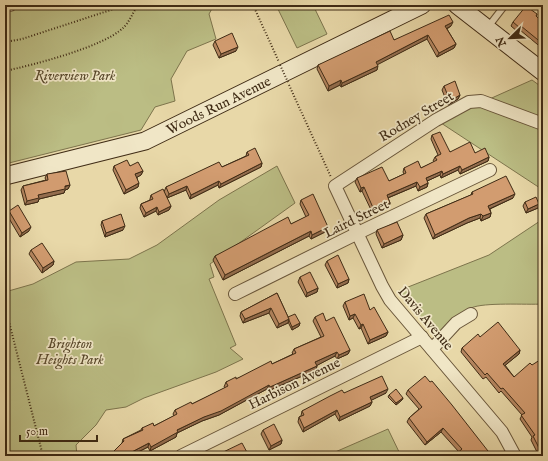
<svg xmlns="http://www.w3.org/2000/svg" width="548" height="461" font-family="'IM FELL English',serif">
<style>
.green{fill:#bbbd84;stroke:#7d744c}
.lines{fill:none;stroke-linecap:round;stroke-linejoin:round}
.lane-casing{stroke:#69563a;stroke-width:8}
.street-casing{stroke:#69563a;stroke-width:14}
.secondary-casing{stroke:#3f2b15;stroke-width:19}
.path{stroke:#3f2b15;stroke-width:2;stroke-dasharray:1 2;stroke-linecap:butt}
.lane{stroke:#f0e6c6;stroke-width:6}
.street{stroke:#f0e6c6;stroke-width:12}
.secondary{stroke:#f0e6c6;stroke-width:17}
.path-bridge{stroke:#3f2b15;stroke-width:2;stroke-dasharray:1 2;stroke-linecap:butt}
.wall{fill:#b58660;stroke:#3f2b15}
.shaded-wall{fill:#936d4e;stroke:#3f2b15}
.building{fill:#d29c70;stroke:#3f2b15}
.labels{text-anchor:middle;stroke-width:3.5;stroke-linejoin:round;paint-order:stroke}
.park-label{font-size:14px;font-style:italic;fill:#58482b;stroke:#f0e6c6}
.street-label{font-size:14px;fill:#3f2b15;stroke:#f0e6c6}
</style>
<rect width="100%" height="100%" fill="#e8d8a8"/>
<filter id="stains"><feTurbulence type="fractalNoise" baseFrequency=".005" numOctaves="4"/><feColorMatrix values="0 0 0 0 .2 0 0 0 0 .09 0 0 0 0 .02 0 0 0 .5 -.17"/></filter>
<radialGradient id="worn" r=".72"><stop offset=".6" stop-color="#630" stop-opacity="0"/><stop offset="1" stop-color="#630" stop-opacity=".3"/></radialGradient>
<g class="green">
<polygon points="5,5 214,5 209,14 216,39 187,51 171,79 175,101 155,107 141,130 5,164"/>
<polygon points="276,5 313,5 327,34 297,48"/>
<polygon points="532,80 543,88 543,190 441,123 485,101"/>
<polygon points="277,166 295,203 210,264 214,277 209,279 236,345 230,348 243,359 216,372 144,398 126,407 106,410 96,425 76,445 77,456 5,456 5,292 33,284 76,262 129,259 157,245 219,200"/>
<path d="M 543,219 L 543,304 C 526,305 484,302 471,308 C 458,313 447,326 438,337 L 398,291 L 489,255 Z"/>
<polygon points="388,429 401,456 326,456"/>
</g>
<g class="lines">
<g class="lane-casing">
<polyline id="lane" points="488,27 505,5"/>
</g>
<g class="street-casing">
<g id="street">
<polyline points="5,6 10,5"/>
<polyline points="235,294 358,233 490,170"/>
<polyline points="432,349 456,323 471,314"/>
<polyline points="181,456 422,337"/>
<polyline points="515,456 502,432 390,300 382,286 335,186 436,120 469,102 481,101 543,124"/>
</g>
</g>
<g class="secondary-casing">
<g id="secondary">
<polyline points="457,5 543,72"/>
<path id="s1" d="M 5,176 L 145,141 L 422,5"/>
</g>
</g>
<g class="path">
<polyline points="253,5 279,62"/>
<polyline points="5,42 22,39 126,5"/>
<path d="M 5,71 C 33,65 103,47 123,28 C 129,23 133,12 138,5"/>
<polyline points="289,85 331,177"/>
<polyline points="5,306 43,456"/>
</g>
<use href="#lane" class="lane"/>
<use href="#street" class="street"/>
<use href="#secondary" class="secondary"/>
<polyline class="path-bridge" points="280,65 288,82"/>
</g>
<g class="wall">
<polygon points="326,5 337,5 328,9"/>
<polygon points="537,14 536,17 543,23 543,49 520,30 518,32 511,26 513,22"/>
<polygon points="451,26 447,29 456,44 454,48 437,57 427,39 377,64 377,70 341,87 340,85 328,91 317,69 318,65 394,40"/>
<polygon points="215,41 236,51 219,58 213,45"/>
<polygon points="444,86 460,95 458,99 448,105 442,90"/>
<polygon points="432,135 450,152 475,153 489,157 488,161 460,174 458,170 441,178 440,175 427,181 428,183 427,187 418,191 416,186 388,198 390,203 389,207 373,214 362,191 360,192 355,182 357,178 389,181 404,174 403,172 404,168 421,168 434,162 433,161 435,157 438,155 431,139"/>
<polygon points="247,152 262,163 261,167 219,188 218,185 190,199 186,190 167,198 164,192 166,187 222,167 246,156"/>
<polygon points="114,166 130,166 143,171 141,175 137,177 138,187 124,194 113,170"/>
<polygon points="47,174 70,185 68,189 65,190 64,193 39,199 38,202 25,205 21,190 23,186 46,180 45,178"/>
<polygon points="472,192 513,198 490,209 491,213 490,217 481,221 480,218 467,223 433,239 424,218 426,214 471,195"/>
<polygon points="151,195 171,206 169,210 158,215 156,211 144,217 140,208 141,204 150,200 150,199"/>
<polygon points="301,200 327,231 311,239 309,236 223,280 213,260 215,256 291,224 306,217 300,204"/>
<polygon points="525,202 538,208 526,213 523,206"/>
<polygon points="9,211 29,231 20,237 7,215"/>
<polygon points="102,221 123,230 105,237 101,225"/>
<polygon points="377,230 403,235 401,240 382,248 376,234"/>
<polygon points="31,250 54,261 53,265 42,273 29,254"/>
<polygon points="327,261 349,279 348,283 337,288 325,265"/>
<polygon points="300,277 318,288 317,292 306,297 298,282"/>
<polygon points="277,293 288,317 300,323 299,326 292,330 288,322 288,323 277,328 269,313 243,323 240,316 241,312"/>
<polygon points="345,302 370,310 388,332 386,336 368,344 361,328 359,329 353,318 349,320 343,306"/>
<polygon points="315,317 326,321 350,350 348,354 337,359 335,356 317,365 316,370 268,391 267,389 219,415 202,421 177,433 176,437 150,451 148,447 130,456 109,456 122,443 123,439 141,430 142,428 154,426 174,416 173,414 175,410 192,404 225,388 224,387 226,382 236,379 272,364 293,354 292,353 294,349 321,337 313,321"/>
<polygon points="480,337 520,350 519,354 505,365 514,377 543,456 539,456 531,440 532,437 520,419 522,415 501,391 499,393 486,377 483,379 461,352 462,348"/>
<polygon points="408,390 488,451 487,455 459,452 441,432 425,445 407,422 409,418 419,409 406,394"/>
<polygon points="344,393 386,393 371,400 372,402 370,406 339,421 335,414 303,432 298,422 299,417 301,416 302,411"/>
<polygon points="389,395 403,398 402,400 396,405 388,397"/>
<polygon points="263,430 282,440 281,444 269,450 261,434"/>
</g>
<g class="shaded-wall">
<polygon points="329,5 337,5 328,9"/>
<polygon points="453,22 451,26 444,30 445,26"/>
<polygon points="428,35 427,39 375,66 376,62"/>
<polygon points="456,44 454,48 437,57 439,53"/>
<polygon points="238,47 236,51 219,58 221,54"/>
<polygon points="378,66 377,70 341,87 342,83"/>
<polygon points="341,80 340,85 328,91 329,86"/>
<polygon points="460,95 458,99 448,105 450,101"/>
<polygon points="489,157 488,161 460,174 462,170"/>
<polygon points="262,163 261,167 219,188 221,184"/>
<polygon points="460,166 458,170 441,178 443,174"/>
<polygon points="143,171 141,175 134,179 135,174"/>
<polygon points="442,171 440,175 425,182 426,178"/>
<polygon points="219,181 218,185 190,199 191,195"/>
<polygon points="417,182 416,186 385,199 387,195"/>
<polygon points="139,183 138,187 124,194 126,190"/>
<polygon points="428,183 427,187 418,191 420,187"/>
<polygon points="70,185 68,189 65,190 64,193 39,199 38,202 25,205 27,201 38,195"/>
<polygon points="187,186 186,190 167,198 169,194"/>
<polygon points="364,187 362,191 360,192 361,188"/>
<polygon points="515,194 513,198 487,210 488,206"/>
<polygon points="390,203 389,207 373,214 374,210"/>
<polygon points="539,204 538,208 526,213 528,209"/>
<polygon points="171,206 169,210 158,215 159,212"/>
<polygon points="157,207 156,211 144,217 146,213"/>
<polygon points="491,213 490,217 481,221 483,216"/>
<polygon points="481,214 480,218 467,223 433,239 435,235 469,218"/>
<polygon points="125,226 123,230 105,237 106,233"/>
<polygon points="31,227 29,231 20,237 22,233"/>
<polygon points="328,227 327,231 311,239 312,235"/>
<polygon points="311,231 309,236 223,280 225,275"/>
<polygon points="403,235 401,240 382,248 384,244"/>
<polygon points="54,261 53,265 42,273 43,268"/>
<polygon points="349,279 348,283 337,288 338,284"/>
<polygon points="318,288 317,292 306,297 307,293"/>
<polygon points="271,308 269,313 243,323 245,319"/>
<polygon points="355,314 353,318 349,320 350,316"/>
<polygon points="289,319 288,323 277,328 279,324"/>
<polygon points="300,323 299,326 292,330 292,327"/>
<polygon points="363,324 361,328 359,329 361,325"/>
<polygon points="388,332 386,336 368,344 370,340"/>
<polygon points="350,350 348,354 337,359 339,355"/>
<polygon points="520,350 519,354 502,368 503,364"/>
<polygon points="337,352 335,356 314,367 315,362"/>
<polygon points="317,366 316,370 268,391 270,387"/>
<polygon points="269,385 267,389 219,415 202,421 177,433 176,437 150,451 151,447 177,430"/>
<polygon points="388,389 386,393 368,402 370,397"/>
<polygon points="403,398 402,400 396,405 396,403"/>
<polygon points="372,402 370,406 339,421 340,417"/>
<polygon points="337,410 335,414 303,432 304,428"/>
<polygon points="443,428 441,432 425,445 427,442"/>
<polygon points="282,440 281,444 269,450 271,446"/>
<polygon points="149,443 148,447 130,456 124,456"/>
<polygon points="488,451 487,455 486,456 483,456"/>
</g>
<g class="building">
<polygon points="526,6 537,14 536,16 543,23 543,44 521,26 520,28 513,22"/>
<polygon points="449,15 453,22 445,26 456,44 439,53 428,35 376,62 378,66 342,83 341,80 329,86 318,65 390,31 394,40"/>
<polygon points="232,33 238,47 221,54 215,41"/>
<polygon points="455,81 460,95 450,101 444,86"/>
<polygon points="440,132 450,152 470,142 475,153 485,148 489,157 462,170 460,166 443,174 442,171 426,178 428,183 420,187 417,182 387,195 390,203 374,210 364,187 361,188 357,178 382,167 389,181 406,173 404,168 418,161 421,168 437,160 435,157 441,154 432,135"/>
<polygon points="255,148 262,163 221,184 219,181 191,195 187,186 169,194 166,187 219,162 222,167 249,155 247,152"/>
<polygon points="127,160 130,166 138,162 143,171 135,174 139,183 126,190 114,166"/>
<polygon points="66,171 70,185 65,186 65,189 38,195 39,198 27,201 23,186 48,180 47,174"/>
<polygon points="506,176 515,194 488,206 491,213 483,216 481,214 469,218 435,235 426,214 473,194 472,192"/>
<polygon points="163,189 171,206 159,212 157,207 146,213 141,204 153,199 151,195"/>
<polygon points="313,194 328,227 312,235 311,231 225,275 215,256 288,217 291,224 309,215 301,200"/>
<polygon points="536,197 539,204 528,209 525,202"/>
<polygon points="18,205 31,227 22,233 9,211"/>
<polygon points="121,214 125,226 106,233 102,221"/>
<polygon points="397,222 403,235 384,244 377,230"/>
<polygon points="42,243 54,261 43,268 31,250"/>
<polygon points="338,255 349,279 338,284 327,261"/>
<polygon points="310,272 318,288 307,293 300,277"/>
<polygon points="277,293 289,319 279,324 271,308 245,319 241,312"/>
<polygon points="364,294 370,310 374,307 388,332 370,340 363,324 361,325 355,314 350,316 345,302"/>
<polygon points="323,313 326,321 334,317 350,350 339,355 337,352 315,362 317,366 270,387 269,385 221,411 204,417 177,430 178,432 151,447 149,443 124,456 109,456 124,441 123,439 143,430 142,428 153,423 154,426 177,414 175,410 191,402 192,404 228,386 226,382 236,377 236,379 271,361 272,364 296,353 294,349 324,336 315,317"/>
<polygon points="295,314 300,323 292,327 289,320 289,319 288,317"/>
<polygon points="498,322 520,350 503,364 514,377 530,363 532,365 543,358 543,456 533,436 535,435 521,415 525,413 503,388 501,389 487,373 485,375 462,348 478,334 480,337"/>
<polygon points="382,376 388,389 370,397 372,402 340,417 337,410 304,428 299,417 304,415 302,411 330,396 342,390 344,393"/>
<polygon points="425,376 430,382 432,381 452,405 488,451 483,456 454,456 462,449 443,428 427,442 409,418 422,407 408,390"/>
<polygon points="396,389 403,398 396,403 389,395"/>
<polygon points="274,424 282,440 271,446 263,430"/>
<polygon points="242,443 249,456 215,456"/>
</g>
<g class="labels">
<g class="park-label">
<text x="75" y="80">Riverview Park</text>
<text x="70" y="348">Brighton<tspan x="70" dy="16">Heights Park</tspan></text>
</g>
<g class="street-label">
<text dy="5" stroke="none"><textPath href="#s1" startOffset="226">Woods Run Avenue</textPath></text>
<text transform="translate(416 116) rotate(-31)" y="5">Rodney Street</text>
<text transform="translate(356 218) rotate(-26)" y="5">Laird Street</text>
<text transform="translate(426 318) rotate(50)" y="5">Davis Avenue</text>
<text transform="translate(294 383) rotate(-26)" y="5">Harbison Avenue</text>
</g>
</g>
<rect width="548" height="461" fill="none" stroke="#e8d8a8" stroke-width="20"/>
<rect x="6" y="6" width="536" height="449" fill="none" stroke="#3f2b15" stroke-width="2"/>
<rect x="10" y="10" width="528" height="441" fill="none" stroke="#3f2b15"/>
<g transform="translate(510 38) rotate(247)" stroke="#f0e6c6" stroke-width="3" paint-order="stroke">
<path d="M0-3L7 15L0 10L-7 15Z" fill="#3f2b15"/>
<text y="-6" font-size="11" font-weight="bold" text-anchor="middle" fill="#3f2b15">N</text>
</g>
<path d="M20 435v6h77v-6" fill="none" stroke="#3f2b15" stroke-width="2"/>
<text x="26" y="435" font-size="12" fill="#3f2b15" stroke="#f0e6c6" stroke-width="3" paint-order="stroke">50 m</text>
<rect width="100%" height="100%" filter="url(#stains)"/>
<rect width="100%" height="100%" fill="url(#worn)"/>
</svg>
